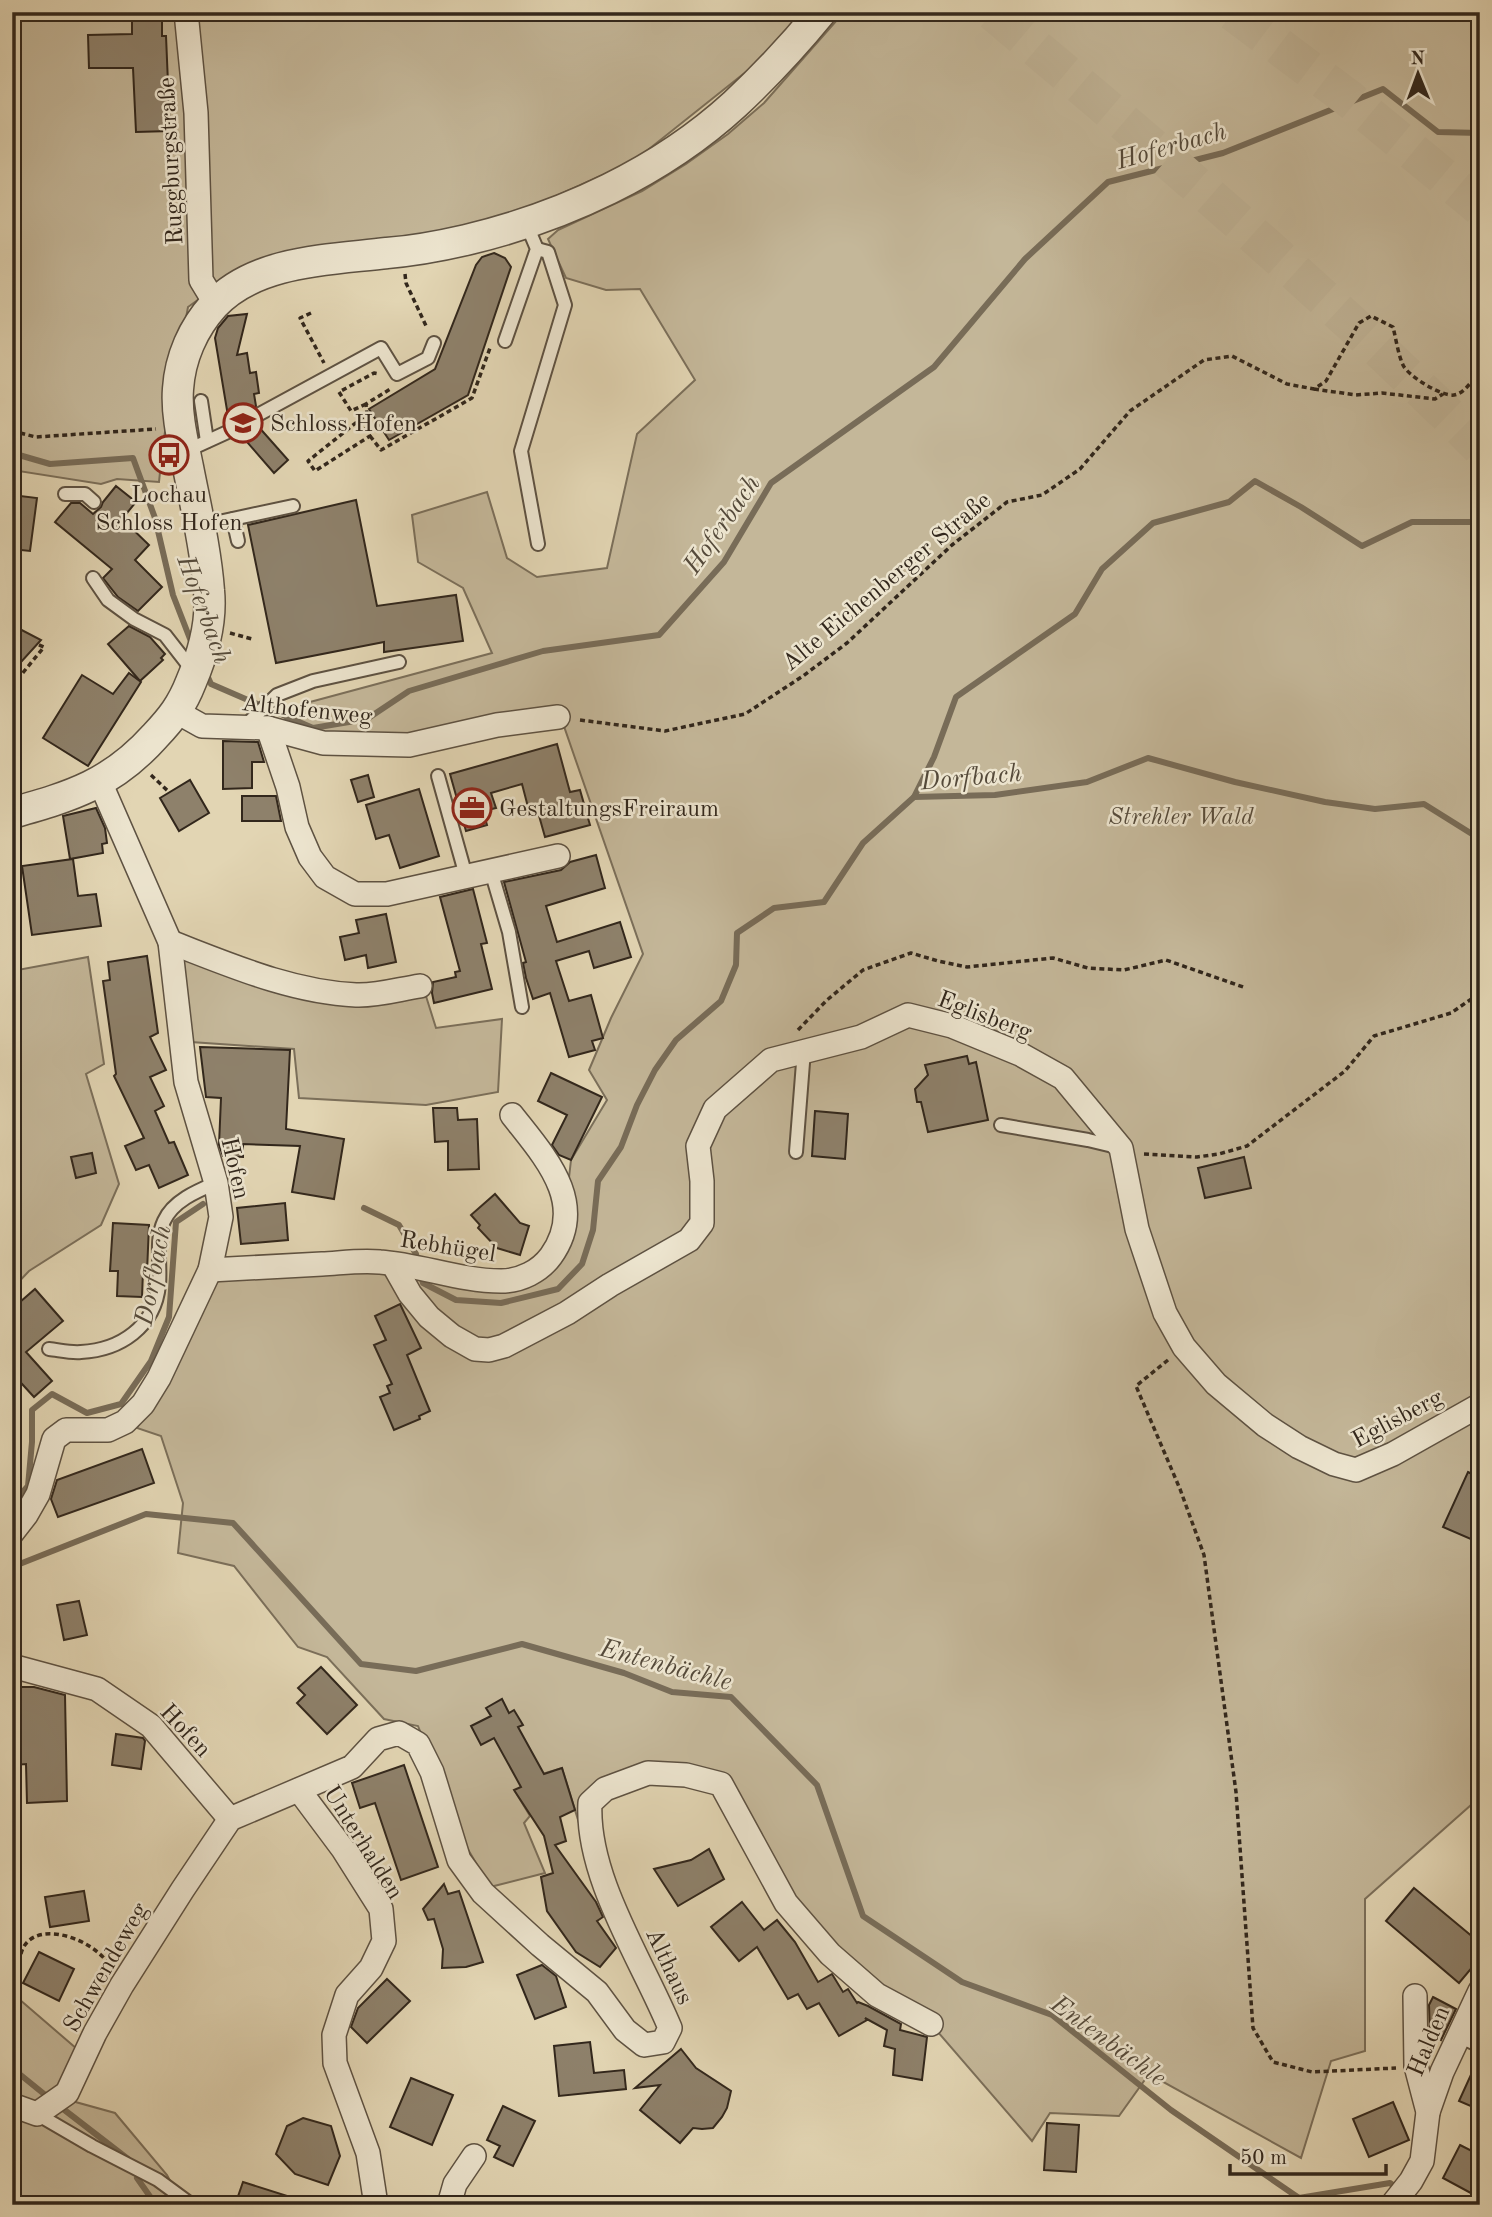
<svg xmlns="http://www.w3.org/2000/svg" width="1492" height="2217" font-family="'Old Standard TT',serif">
<style>
.green{fill:#c4b799;stroke:#7b6f5a;stroke-width:2}
.lines{fill:none;stroke-linecap:round;stroke-linejoin:round}
.stream{stroke:#786c58;stroke-width:6}
.building{fill:#8e816b;stroke:#32271c;stroke-width:2}
.motorway-tunnel{stroke:#bfb295;stroke-width:38;stroke-dasharray:38 19;stroke-linecap:butt}
.service-casing{stroke:#5e5242;stroke-width:16}
.minor-casing{stroke:#5e5242;stroke-width:26}
.tertiary-casing{stroke:#5e5242;stroke-width:33}
.path{stroke:#32271c;stroke-width:3.5;stroke-dasharray:5 3.5;stroke-linecap:butt}
.service{stroke:#ece4ce;stroke-width:12}
.minor{stroke:#ece4ce;stroke-width:23}
.tertiary{stroke:#ece4ce;stroke-width:30}
.labels{text-anchor:middle;stroke-width:5;stroke-linejoin:round;paint-order:stroke}
.street-label{font-size:24px;fill:#32271c;stroke:#ece4ce}
.poi-label{font-size:24px;fill:#32271c;stroke:#ece4ce;text-anchor:start}
.park-label{font-size:24px;font-style:italic;fill:#564b3b;stroke:#ece4ce}
.water-label{font-size:26px;font-style:italic;fill:#554a3a;stroke:#ece4ce}
</style>
<rect width="100%" height="100%" fill="#e2d5b3"/>
<filter id="stains"><feTurbulence type="fractalNoise" baseFrequency=".00286" numOctaves="4"/><feColorMatrix values="0 0 0 0 .2 0 0 0 0 .09 0 0 0 0 .02 0 0 0 .5 -.17"/></filter>
<radialGradient id="worn" r=".72"><stop offset=".6" stop-color="#630" stop-opacity="0"/><stop offset="1" stop-color="#630" stop-opacity=".3"/></radialGradient>
<g class="green">
<polygon points="12,12 811,12 791,36 634,161 507,218 241,269 188,307 163,443 159,482 117,479 101,484 12,470"/>
<polygon points="844,12 1480,12 1480,1797 1365,1899 1365,2051 1331,2061 1301,2158 1149,2074 1119,2116 1050,2113 1032,2141 931,2024 830,1954 720,1784 686,1775 606,1789 583,1836 562,1768 526,1779 527,1784 515,1791 530,1816 524,1823 545,1873 490,1887 466,1846 418,1726 384,1719 327,1657 298,1647 234,1566 178,1553 183,1503 161,1436 137,1428 212,1279 393,1264 472,1279 543,1267 566,1204 571,1160 607,1100 589,1070 611,1018 643,954 559,712 409,742 287,729 284,709 492,653 463,588 418,562 412,515 487,492 507,558 537,577 607,568 637,434 695,380 640,289 606,290 566,278 548,239 558,230 642,191 686,164 728,134 764,103"/>
<polygon points="88,957 104,1064 86,1074 119,1184 101,1225 29,1271 12,1289 12,971"/>
<polygon points="183,957 347,1003 425,993 436,1028 502,1019 498,1092 426,1105 299,1098 294,1049 191,1042"/>
<polygon points="12,1993 77,2049 54,2096 115,2113 167,2175 183,2205 12,2205"/>
</g>
<g class="lines">
<g class="stream">
<polyline points="12,453 50,464 133,458 155,518 173,595 192,644"/>
<polyline points="206,673 211,684 313,728 367,719 409,691 543,651 659,635 724,562 771,483 934,367 1025,259 1108,182 1223,153 1383,89 1438,132 1480,133"/>
<polyline points="914,797 934,757 956,697 1075,614 1102,569 1153,523 1229,502 1255,481 1301,507 1362,546 1412,522 1480,522"/>
<polyline points="364,1208 399,1225 416,1254 417,1261"/>
<polyline points="421,1275 423,1283 456,1300 501,1303 558,1289 582,1264 593,1230 598,1181 621,1147 637,1105 655,1070 676,1040 721,1001 736,965 737,933 774,908 824,902 863,843 914,797 995,795 1087,782 1148,758 1235,782 1325,802 1375,809 1424,804 1480,839"/>
<polyline points="12,1504 28,1486 32,1442 32,1410 52,1394 87,1413 121,1404 151,1361 169,1317 176,1222 203,1204"/>
<polyline points="12,1567 146,1514 233,1523 361,1664 416,1671 522,1644 624,1673 672,1692 731,1697 817,1785 863,1916 962,1982 1052,2015 1171,2110 1299,2198 1390,2183 1398,2189"/>
<polyline points="12,2068 49,2098"/>
<polyline points="58,2105 128,2159"/>
<polyline points="137,2178 156,2205"/>
<polyline points="1407,2194 1415,2199 1418,2205"/>
</g>
</g>
<g class="building">
<polygon points="162,19 162,36 166,36 170,131 136,132 133,68 89,68 88,35 132,34 132,20"/>
<polygon points="494,253 505,258 511,267 468,395 389,440 369,409 435,369 476,265 482,257"/>
<polygon points="247,314 237,355 247,353 250,373 256,372 259,393 254,394 256,406 247,412 245,417 249,424 257,425 288,460 274,473 240,434 240,427 238,423 229,422 215,338 218,328 228,316"/>
<polygon points="116,486 136,502 122,519 149,545 135,560 162,587 138,611 118,597 103,578 112,569 55,522 71,503 80,503 93,514 101,507 103,502"/>
<polygon points="12,495 37,498 30,551 12,549"/>
<polygon points="356,500 377,606 456,595 463,641 384,652 384,642 276,663 248,525"/>
<polygon points="12,625 41,640 12,672"/>
<polygon points="129,626 150,637 165,654 161,658 163,660 140,681 108,644"/>
<polygon points="129,673 141,682 88,766 43,738 82,675 113,694"/>
<polygon points="223,741 258,742 264,762 252,762 252,788 223,789"/>
<polygon points="557,744 570,792 580,790 590,825 545,837 536,805 528,807 522,784 491,793 496,808 483,811 487,825 466,831 450,774"/>
<polygon points="368,775 374,797 358,802 351,780"/>
<polygon points="190,780 209,813 179,831 160,798"/>
<polygon points="419,789 439,856 400,868 389,835 376,839 366,805"/>
<polygon points="242,796 276,796 281,821 242,821"/>
<polygon points="96,808 105,828 107,843 102,844 103,853 70,859 63,816"/>
<polygon points="596,855 605,888 546,906 557,942 620,922 631,957 594,968 589,951 556,961 569,1001 591,995 603,1038 592,1041 595,1050 569,1057 550,993 533,999 526,978 523,963 526,962 504,882 561,870 570,862"/>
<polygon points="73,859 78,896 96,894 101,926 32,935 22,866"/>
<polygon points="473,889 487,943 481,944 492,989 434,1003 432,993 433,982 456,977 455,972 460,971 440,897"/>
<polygon points="386,914 396,962 368,968 366,955 345,960 340,937 359,933 356,920"/>
<polygon points="147,956 158,1033 150,1037 166,1070 150,1077 164,1106 155,1111 169,1143 174,1142 188,1175 159,1188 149,1165 136,1170 125,1146 144,1138 114,1076 116,1074 103,981 110,980 108,962"/>
<polygon points="200,1047 290,1050 286,1129 344,1139 334,1199 292,1192 300,1146 243,1144 243,1157 223,1156 219,1145 221,1098 206,1097"/>
<polygon points="967,1056 969,1064 976,1062 988,1120 928,1132 921,1102 917,1102 915,1089 928,1075 925,1065"/>
<polygon points="551,1073 602,1097 571,1160 559,1155 552,1145 567,1115 538,1101"/>
<polygon points="433,1108 457,1108 458,1120 477,1119 479,1169 448,1170 448,1141 435,1142"/>
<polygon points="815,1111 848,1114 845,1159 812,1156"/>
<polygon points="92,1153 96,1173 76,1178 71,1157"/>
<polygon points="1244,1157 1251,1188 1205,1198 1198,1168"/>
<polygon points="495,1194 520,1223 529,1226 520,1255 497,1248 478,1228 480,1225 471,1215"/>
<polygon points="285,1203 288,1240 241,1244 237,1208"/>
<polygon points="113,1223 149,1225 147,1272 143,1271 142,1297 117,1296 118,1271 110,1271"/>
<polygon points="35,1289 63,1321 26,1352 52,1381 34,1397 12,1373 12,1309"/>
<polygon points="400,1304 421,1348 407,1355 430,1411 419,1416 420,1419 394,1430 380,1397 390,1393 387,1386 392,1384 374,1345 386,1340 375,1316"/>
<polygon points="142,1449 154,1483 58,1517 51,1499 57,1480"/>
<polygon points="1468,1472 1480,1478 1480,1543 1443,1527"/>
<polygon points="79,1601 87,1635 64,1640 57,1605"/>
<polygon points="321,1667 357,1705 327,1734 297,1703 305,1695 298,1688"/>
<polygon points="13,1687 34,1687 65,1695 67,1801 27,1803 26,1764 15,1765"/>
<polygon points="502,1699 509,1713 514,1710 523,1725 518,1727 544,1774 562,1768 575,1810 560,1817 566,1841 555,1845 596,1902 603,1917 597,1921 616,1948 600,1967 576,1952 547,1911 541,1877 553,1873 544,1836 514,1790 521,1787 494,1738 481,1745 471,1726 491,1716 486,1708"/>
<polygon points="116,1734 143,1738 145,1741 141,1769 112,1765"/>
<polygon points="404,1765 438,1867 401,1880 375,1803 360,1808 352,1783"/>
<polygon points="709,1849 724,1879 678,1906 654,1869 691,1860"/>
<polygon points="444,1884 448,1894 459,1891 483,1962 466,1967 442,1968 443,1949 434,1919 428,1920 423,1909"/>
<polygon points="1414,1888 1480,1943 1480,1958 1459,1983 1386,1921"/>
<polygon points="84,1891 89,1921 50,1927 45,1897"/>
<polygon points="742,1902 764,1930 777,1920 795,1942 818,1982 832,1974 843,1992 848,1989 857,2003 858,2002 868,2006 901,2024 900,2030 927,2037 922,2080 893,2075 895,2049 884,2046 887,2030 865,2018 867,2020 839,2036 819,2003 807,2009 798,1994 788,1999 757,1947 739,1961 711,1927"/>
<polygon points="39,1952 74,1969 59,2001 23,1983"/>
<polygon points="542,1965 556,1976 566,2007 535,2019 517,1975"/>
<polygon points="387,1979 410,2001 367,2043 351,2027 358,2008"/>
<polygon points="1433,1997 1456,2009 1441,2040 1430,2034 1429,2005"/>
<polygon points="590,2042 594,2073 624,2070 626,2089 559,2096 554,2046"/>
<polygon points="681,2049 696,2068 731,2091 727,2108 722,2117 713,2128 702,2129 693,2128 680,2143 640,2110 660,2085 635,2088"/>
<polygon points="1480,2055 1480,2110 1459,2101"/>
<polygon points="411,2078 453,2095 432,2145 390,2127"/>
<polygon points="1393,2102 1409,2140 1369,2157 1353,2119"/>
<polygon points="503,2106 535,2121 513,2166 494,2157 500,2146 487,2140"/>
<polygon points="303,2118 331,2126 340,2156 328,2185 295,2174 276,2154 287,2126"/>
<polygon points="1047,2123 1079,2125 1076,2172 1044,2170"/>
<polygon points="1460,2145 1480,2155 1480,2198 1443,2178"/>
<polygon points="243,2182 303,2201 303,2205 235,2205"/>
</g>
<g class="lines">
<g class="motorway-tunnel">
<path d="M 993,12 C 1160,152 1326,293 1480,447"/>
<polyline points="1233,12 1348,98 1480,207"/>
</g>
<g class="service-casing">
<g id="service">
<polyline points="537,249 548,252 565,305 521,451 538,544"/>
<polyline points="505,341 537,249 526,223"/>
<polyline points="201,401 207,441"/>
<polyline points="254,417 381,348 397,374 428,358 434,343"/>
<polyline points="184,448 197,446 232,430"/>
<polyline points="65,494 85,494 94,502"/>
<polyline points="233,519 238,541"/>
<polyline points="200,526 293,506"/>
<polyline points="93,578 108,600 134,619 165,635 193,671"/>
<polyline points="244,727 277,695 313,681 399,662"/>
<polyline points="438,776 466,876"/>
<polyline points="491,871 509,932 522,1007"/>
<polyline points="1001,1125 1088,1140 1117,1147"/>
<polyline points="796,1152 804,1050"/>
<path d="M 49,1349 C 59,1350 70,1353 81,1352 C 120,1350 155,1327 159,1285 C 161,1264 155,1240 164,1221 C 173,1201 197,1191 216,1183"/>
<polyline points="1458,2036 1480,2046"/>
<polyline points="37,2114 92,2146 158,2180 192,2205"/>
</g>
</g>
<g class="minor-casing">
<g id="minor">
<polyline points="186,12 196,113 201,280 215,303"/>
<polyline points="177,712 202,726 268,728 323,743 409,745 497,725 558,717"/>
<polyline points="268,728 288,787 297,827 310,857 325,877 355,894 387,894 558,856"/>
<path d="M 170,942 C 230,965 291,992 356,995 C 377,996 400,989 420,986"/>
<polyline points="393,1264 410,1294 429,1317 452,1336 475,1349 489,1350 504,1346 567,1313 610,1285 689,1240 702,1223 702,1181 698,1146 715,1109 771,1060 861,1037 908,1015 952,1026 1020,1054 1063,1078 1121,1148 1137,1229 1165,1313 1184,1347 1216,1384 1265,1425 1299,1447 1334,1464 1356,1470 1393,1454 1480,1405"/>
<path d="M 210,1270 C 247,1268 284,1266 322,1264 C 341,1263 361,1260 380,1262 C 421,1265 460,1281 501,1281 C 521,1281 540,1271 551,1256 C 589,1203 544,1156 512,1115"/>
<polyline points="12,1533 26,1515 38,1494 54,1439 66,1430 108,1430 125,1422 143,1404 159,1378 210,1270 221,1217 216,1183 186,1082 170,942 100,782"/>
<polyline points="12,1666 97,1689 151,1726 230,1819"/>
<polyline points="299,1790 343,1849 381,1909 384,1941 371,1968 347,1995 334,2035 335,2063 368,2153 376,2205"/>
<path d="M 12,2105 L 37,2114 L 67,2093 L 95,2033 L 122,1985 L 183,1889 L 230,1819 L 352,1767 L 378,1739 L 399,1733 L 418,1744 L 432,1772 L 459,1860 L 483,1893 L 540,1945 L 597,1992 L 625,2030 L 644,2045 L 663,2042 L 670,2028 C 642,1960 586,1877 590,1803 L 605,1789 L 648,1773 L 686,1775 L 721,1784 L 786,1903 L 830,1954 L 877,1995 L 931,2024"/>
<polyline points="1428,2112 1442,2072 1480,1991"/>
<polyline points="449,2205 455,2184 474,2156"/>
<polyline points="1392,2205 1411,2181 1422,2161 1428,2112 1416,2066 1415,1996"/>
</g>
</g>
<g class="tertiary-casing">
<path id="tertiary" d="M 12,813 C 72,796 112,784 155,736 C 172,718 182,705 191,682 C 203,654 212,622 209,591 C 206,550 196,508 188,467 C 183,442 176,414 178,389 C 180,358 193,328 214,305 C 256,260 330,260 387,253 C 413,251 440,246 466,240 C 563,217 661,172 735,104 C 766,75 794,45 821,12"/>
</g>
<g class="path">
<polyline points="405,274 406,283 427,328"/>
<polyline points="311,313 300,318 324,363"/>
<polyline points="1314,389 1356,395 1382,393 1435,399 1443,394"/>
<polyline points="366,404 351,411 339,392 374,373 379,374"/>
<polyline points="359,421 370,436 315,471 308,461 367,414 366,404 392,388"/>
<polyline points="12,431 36,437 156,429"/>
<polyline points="370,436 381,450 472,398 490,348"/>
<polyline points="230,633 252,639"/>
<polyline points="12,686 44,647 37,644"/>
<path d="M 580,720 L 665,731 L 745,714 L 803,676 L 847,643 L 952,545 L 1007,502 L 1042,495 L 1080,469 L 1130,411 L 1204,360 L 1232,356 L 1287,384 L 1314,389 L 1326,381 L 1359,323 L 1371,316 L 1393,327 C 1396,339 1398,354 1403,365 C 1408,376 1442,397 1454,395 C 1466,393 1470,380 1480,375"/>
<polyline points="151,775 169,792"/>
<polyline points="798,1030 827,1000 863,970 911,953 938,961 967,967 1053,958 1088,968 1124,970 1166,960 1246,988"/>
<polyline points="1144,1154 1197,1157 1219,1154 1247,1146 1345,1071 1374,1036 1451,1013 1480,993"/>
<polyline points="1168,1360 1136,1386 1180,1489 1204,1555 1236,1792 1253,2028 1273,2062 1312,2072 1396,2068"/>
<path d="M 20,1971 C 14,1912 90,1933 110,1966"/>
</g>
<use href="#service" class="service"/>
<use href="#minor" class="minor"/>
<use href="#tertiary" class="tertiary"/>
</g>
<defs>
<g id="university-ring" transform="scale(2.0125)"><circle r="9.5" fill="#ece4ce" stroke="#8f2418" stroke-width="1.5"/><path d="M0-5L7-2L0 1L-7-2ZM-4 1L0 2.5L4 1V4Q0 6-4 4Z" fill="#8f2418"/></g>
<g id="bus-ring" transform="scale(2.0125)"><circle r="9.5" fill="#ece4ce" stroke="#8f2418" stroke-width="1.5"/><path d="M-5-6H5V4H4V6H2V4H-2V6H-4V4H-5ZM-3.5-4V0h7V-4ZM-3.5 1.2v1.5H-2V1.2ZM2 1.2v1.5H3.5V1.2Z" fill="#8f2418"/></g>
<g id="office-ring" transform="scale(2.0125)"><circle r="9.5" fill="#ece4ce" stroke="#8f2418" stroke-width="1.5"/><path d="M-6-3h4V-5.5h4V-3h4V5H-6ZM-1-4.5V-3h2v-1.5ZM-6 0V1H6V0Z" fill="#8f2418"/></g>
</defs>
<g fill-rule="evenodd">
<use href="#university-ring" x="243" y="423"/>
<use href="#bus-ring" x="169" y="455"/>
<use href="#office-ring" x="472" y="808"/>
</g>
<g class="labels">
<g class="street-label">
<text transform="translate(170 161) rotate(-93)" y="8">Ruggburgstraße</text>
<text transform="translate(886 581) rotate(-40)" y="8">Alte Eichenberger Straße</text>
<text transform="translate(307 709) rotate(6)" y="8">Althofenweg</text>
<text transform="translate(985 1015) rotate(21)" y="8">Eglisberg</text>
<text transform="translate(236 1168) rotate(77)" y="8">Hofen</text>
<text transform="translate(448 1246) rotate(9)" y="8">Rebhügel</text>
<text transform="translate(1397 1418) rotate(-28)" y="8">Eglisberg</text>
<text transform="translate(186 1730) rotate(47)" y="8">Hofen</text>
<text transform="translate(364 1842) rotate(58)" y="8">Unterhalden</text>
<text transform="translate(670 1966) rotate(65)" y="8">Althaus</text>
<text transform="translate(105 1967) rotate(-60)" y="8">Schwendeweg</text>
<text transform="translate(1428 2041) rotate(-67)" y="8">Halden</text>
</g>
<g class="poi-label">
<text x="270" y="431">Schloss Hofen</text>
<text x="169" y="502" text-anchor="middle">Lochau<tspan x="169" dy="28">Schloss Hofen</tspan></text>
<text x="499" y="816">GestaltungsFreiraum</text>
</g>
<g class="park-label">
<text x="1181" y="824">Strehler Wald</text>
</g>
<g class="water-label">
<text transform="translate(1171 145) rotate(-16)" y="9">Hoferbach</text>
<text transform="translate(721 524) rotate(-55)" y="9">Hoferbach</text>
<text transform="translate(205 609) rotate(70)" y="9">Hoferbach</text>
<text transform="translate(971 776) rotate(-5)" y="9">Dorfbach</text>
<text transform="translate(152 1275) rotate(-79)" y="9">Dorfbach</text>
<text transform="translate(666 1664) rotate(15)" y="9">Entenbächle</text>
<text transform="translate(1109 2040) rotate(36)" y="9">Entenbächle</text>
</g>
</g>
<rect width="1492" height="2217" fill="none" stroke="#e2d5b3" stroke-width="42"/>
<rect x="14" y="14" width="1464" height="2189" fill="none" stroke="#32271c" stroke-width="3.5"/>
<rect x="21" y="21" width="1450" height="2175" fill="none" stroke="#32271c" stroke-width="2"/>
<g transform="translate(1418 74) rotate(359)" stroke="#ece4ce" stroke-width="5" paint-order="stroke">
<path d="M0-5L12 26L0 18L-12 26Z" fill="#32271c"/>
<text y="-10" font-size="19" font-weight="bold" text-anchor="middle" fill="#32271c">N</text>
</g>
<path d="M1230 2164v10h156v-10" fill="none" stroke="#32271c" stroke-width="3.5"/>
<text x="1240" y="2164" font-size="21" fill="#32271c" stroke="#ece4ce" stroke-width="5" paint-order="stroke">50 m</text>
<rect width="100%" height="100%" filter="url(#stains)"/>
<rect width="100%" height="100%" fill="url(#worn)"/>
</svg>
